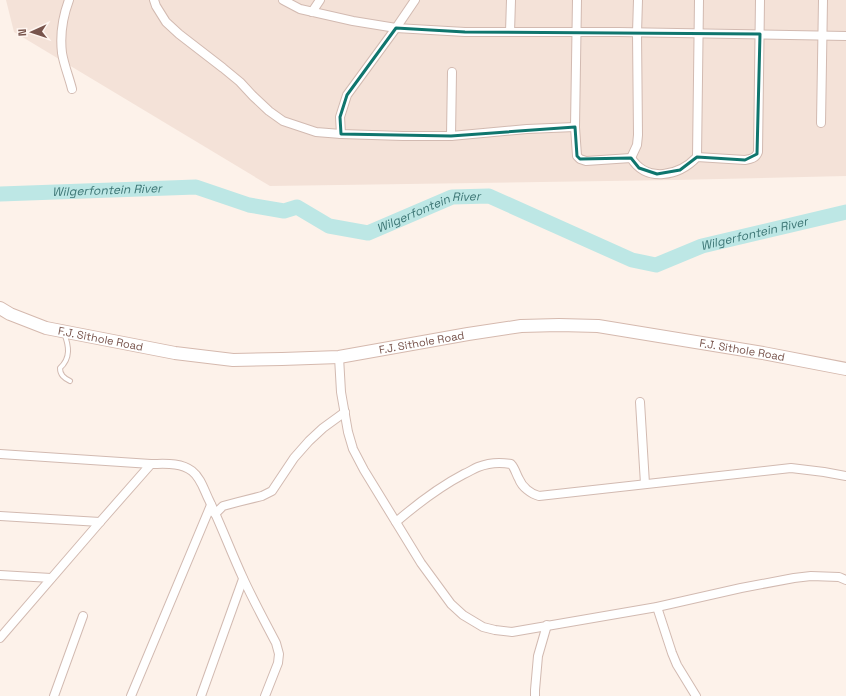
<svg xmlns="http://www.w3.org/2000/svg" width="846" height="696" font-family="'Space Grotesk',sans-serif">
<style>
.residential{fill:#f4e2d8}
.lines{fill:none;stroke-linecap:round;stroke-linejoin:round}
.river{stroke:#bde7e5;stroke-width:15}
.lane-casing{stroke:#d2bab1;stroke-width:6}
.street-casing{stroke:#d2bab1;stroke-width:10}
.secondary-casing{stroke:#d5b9ae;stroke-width:14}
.lane{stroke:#fff;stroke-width:4}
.street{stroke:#fff;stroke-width:8}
.secondary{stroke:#fff;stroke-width:12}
.marked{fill:none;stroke:#0f766e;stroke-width:3;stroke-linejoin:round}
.labels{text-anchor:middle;stroke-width:3;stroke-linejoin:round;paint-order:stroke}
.street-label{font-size:11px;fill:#78544c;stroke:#fff6f1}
.water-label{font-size:12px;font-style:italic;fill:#3c7574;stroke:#fff6f1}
</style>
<rect width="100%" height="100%" fill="#fdf2ea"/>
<polygon class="residential" points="6,0 846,0 846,176 674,180 270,186 14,32"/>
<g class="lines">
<path class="river" id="s1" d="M 0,194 L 196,187 L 249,205 L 284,211 L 297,207 L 329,226 L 368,233 L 452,197 L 489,196 L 632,260 L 656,265 L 702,246 L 846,212"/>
<g class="lane-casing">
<path id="lane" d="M 64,333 C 69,346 71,358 60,368 C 60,375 64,378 70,381"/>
</g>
<g class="street-casing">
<g id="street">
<path d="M 69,0 C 63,16 60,36 62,53 C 64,65 69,77 72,89"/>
<polyline points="154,0 156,6 166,22 179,34 223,68 240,82 253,96 269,111 283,121 316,132 341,134 403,136 451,136 527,129 575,127"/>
<polyline points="283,0 300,9 353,21 396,28 465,32 619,32 846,36"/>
<path d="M 577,0 L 575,127 L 577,156 L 580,159 L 586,161 L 631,158 C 647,183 679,176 697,157 L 745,160 C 751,159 756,158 758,152 L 760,0"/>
<polyline points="312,12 320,0"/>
<polyline points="510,32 511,0"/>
<polyline points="821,123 823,0"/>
<polyline points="341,134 340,117 347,95 396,28 415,0"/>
<polyline points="451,136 452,72"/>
<polyline points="697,157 699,0"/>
<polyline points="631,158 637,145 638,135 637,33 638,0"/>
<polyline points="339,357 341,392 348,432 353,449 364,470 421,563 451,604 463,615 483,627 495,630 512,632 657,607 741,588 794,578 811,576 839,577 846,580"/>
<polyline points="640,402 645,484"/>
<polyline points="0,454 151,464 100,522 0,638"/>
<path d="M 151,464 C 164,464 180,462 192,471 C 201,478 204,490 209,500 C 221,525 231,552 243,578 C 253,600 265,622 276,643 L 279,654 L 278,663 L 265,696"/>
<polyline points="215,514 223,506 238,502 262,496 272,491 294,458 309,441 323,428 345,412"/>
<polyline points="0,516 100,522"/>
<path d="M 396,522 C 417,504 439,487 464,474 C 469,472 473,469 478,467 C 488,463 500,462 511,464 C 515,468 516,474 519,479 C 522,487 531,494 539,496 L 791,468 L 824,472 L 846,476"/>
<polyline points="0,575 51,578"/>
<polyline points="657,607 672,653 677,665 696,696"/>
<polyline points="54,696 83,616"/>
<polyline points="131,696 211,505"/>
<polyline points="201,696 243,579"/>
<polyline points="535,696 535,690 538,656 547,625"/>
</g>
</g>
<g class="secondary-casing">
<g id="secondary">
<path id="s2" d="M 0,308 L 10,314 L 46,328 L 175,353 L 233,360 L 282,359 L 339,357 L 468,334 L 521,326 L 559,325 L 598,326 L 763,353 L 846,369"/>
</g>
</g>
<use href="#lane" class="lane"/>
<use href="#street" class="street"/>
<use href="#secondary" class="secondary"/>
</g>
<path class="marked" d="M 396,28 L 465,32 L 760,34 L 757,154 L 745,160 L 697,157 L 680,170 L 657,174 L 639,168 L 631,158 L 580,159 L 577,156 L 575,127 L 451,136 L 341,134 L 340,117 L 347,95 Z"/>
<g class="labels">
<g class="street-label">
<text dy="4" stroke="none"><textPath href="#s2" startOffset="106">F.J. Sithole Road</textPath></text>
<text dy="4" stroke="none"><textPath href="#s2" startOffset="430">F.J. Sithole Road</textPath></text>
<text dy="4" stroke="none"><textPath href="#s2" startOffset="754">F.J. Sithole Road</textPath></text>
</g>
<g class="water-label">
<text dy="4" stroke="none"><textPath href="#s1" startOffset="107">Wilgerfontein River</textPath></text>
<text dy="4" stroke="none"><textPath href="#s1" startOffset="443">Wilgerfontein River</textPath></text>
<text dy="4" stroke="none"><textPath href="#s1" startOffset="791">Wilgerfontein River</textPath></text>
</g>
</g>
<g transform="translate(32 32) rotate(267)" stroke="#fff6f1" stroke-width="3" paint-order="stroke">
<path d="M0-3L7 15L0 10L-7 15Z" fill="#78544c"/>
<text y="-6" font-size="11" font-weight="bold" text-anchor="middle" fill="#78544c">N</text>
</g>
</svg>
